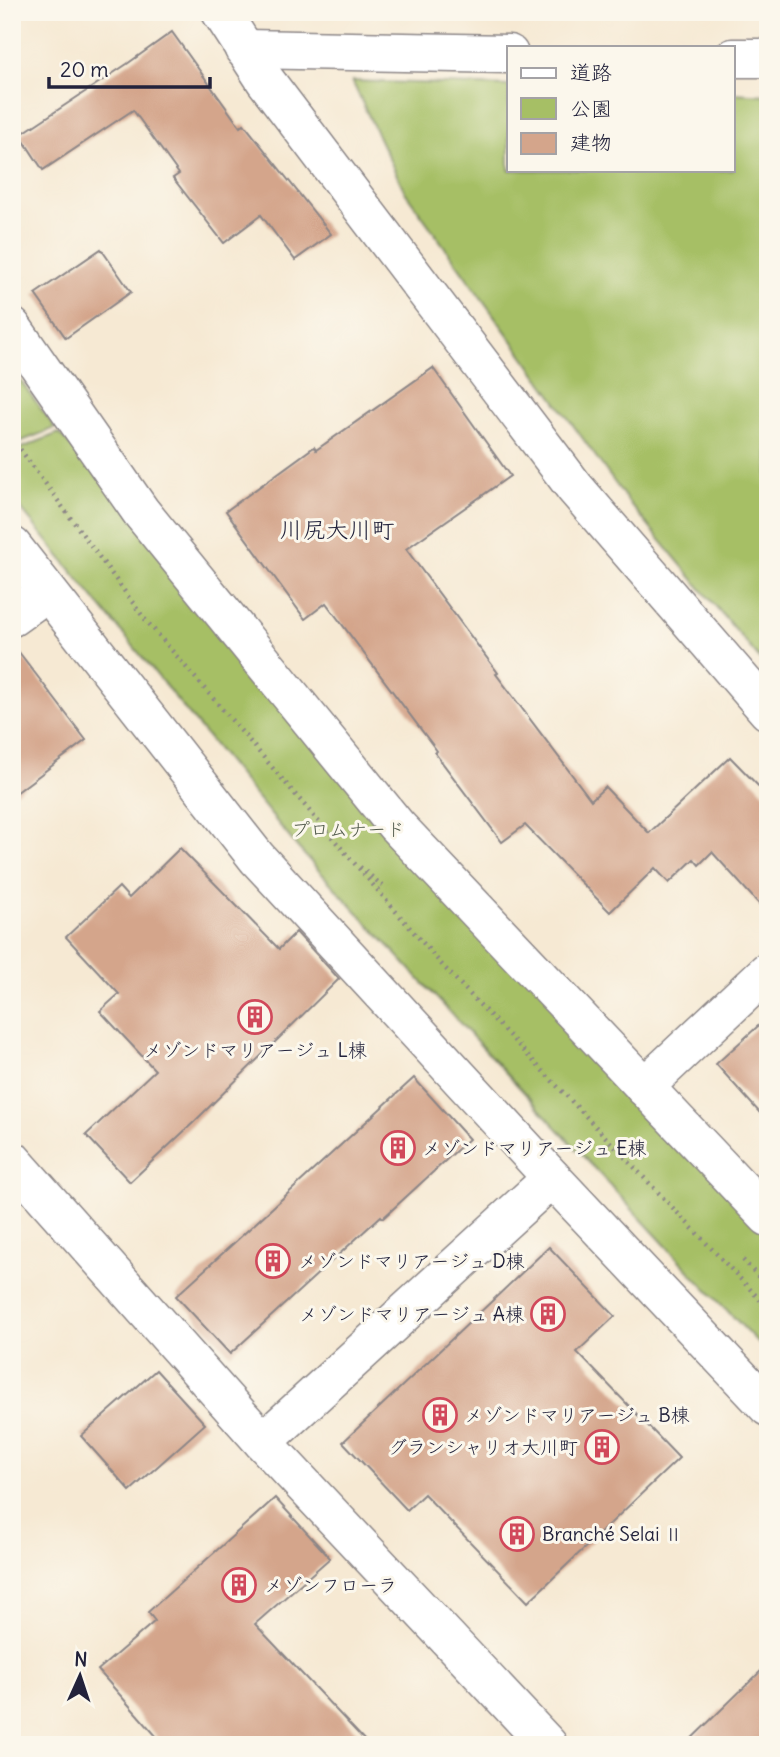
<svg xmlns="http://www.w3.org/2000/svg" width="780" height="1757" font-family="Delius,'Klee One',sans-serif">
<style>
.green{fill:#a6bf65;stroke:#647050;stroke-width:2}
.building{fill:#d4a58b}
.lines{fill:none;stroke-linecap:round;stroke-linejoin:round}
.minor-casing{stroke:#8c8687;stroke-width:41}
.path{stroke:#8c8687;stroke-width:4.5;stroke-dasharray:2 5;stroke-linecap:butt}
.minor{stroke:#fff;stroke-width:38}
.labels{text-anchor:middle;stroke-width:6;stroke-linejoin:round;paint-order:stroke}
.park-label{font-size:19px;fill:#50594a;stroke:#fbf7ec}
.poi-label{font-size:19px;fill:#22223b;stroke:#fbf7ec;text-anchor:start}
.quarter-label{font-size:23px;fill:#22223b;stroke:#fbf7ec}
</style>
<rect width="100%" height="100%" fill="#fbf7ec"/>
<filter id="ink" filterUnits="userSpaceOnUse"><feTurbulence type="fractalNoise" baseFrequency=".0143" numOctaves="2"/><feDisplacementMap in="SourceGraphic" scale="14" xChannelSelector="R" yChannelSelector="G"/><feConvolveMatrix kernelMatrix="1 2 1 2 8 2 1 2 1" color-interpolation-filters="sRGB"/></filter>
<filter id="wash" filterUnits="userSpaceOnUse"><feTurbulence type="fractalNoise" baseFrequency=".00686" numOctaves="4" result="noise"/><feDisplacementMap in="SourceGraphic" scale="28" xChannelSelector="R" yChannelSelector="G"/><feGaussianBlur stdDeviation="1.57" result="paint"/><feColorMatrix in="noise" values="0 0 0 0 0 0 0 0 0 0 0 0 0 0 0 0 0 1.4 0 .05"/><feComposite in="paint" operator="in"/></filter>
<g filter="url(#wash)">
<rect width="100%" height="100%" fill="#f6e9d3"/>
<g class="green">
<polygon points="352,81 509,86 509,170 733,170 733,93 768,95 768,669 630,504 405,192"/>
<polygon points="12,369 55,428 12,445"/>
<polygon points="59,433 768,1224 768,1353 693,1275 299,849 12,498 12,452"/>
</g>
<g id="blocks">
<g class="building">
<polygon points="172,32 240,127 244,124 331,234 295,260 261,215 224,243 173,178 179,174 133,110 43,170 20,135 127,64"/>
<polygon points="101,249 131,292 66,338 35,294"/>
<polygon points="433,368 510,476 406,549 498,673 496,674 591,800 605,787 649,833 730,757 768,796 768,914 712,852 699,865 694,859 669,883 655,868 610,912 525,825 502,842 435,753 437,751 326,603 305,619 226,511 314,447 316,450"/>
<polygon points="12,643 86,740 12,796"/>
<polygon points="180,848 279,949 296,932 339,979 194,1122 130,1182 86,1135 155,1070 100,1011 119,994 66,937 119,887 129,898"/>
<polygon points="768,1017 768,1122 716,1064"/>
<polygon points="414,1078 469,1139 383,1218 381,1216 230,1354 176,1296"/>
<polygon points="549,1247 615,1316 577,1352 679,1458 528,1602 424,1494 407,1510 343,1442"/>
<polygon points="156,1370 205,1424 130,1491 81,1436"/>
<polygon points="275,1498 330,1558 255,1624 369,1745 164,1745 98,1670 155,1621 148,1612"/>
<polygon points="768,1664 768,1745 685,1745"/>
</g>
</g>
</g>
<g filter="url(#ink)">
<use href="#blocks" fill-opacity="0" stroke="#8c8687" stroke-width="2"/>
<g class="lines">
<g class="minor-casing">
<g id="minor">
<polyline points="221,12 265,80 575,488 768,711"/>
<polyline points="244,49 509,54"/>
<polyline points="733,58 768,58"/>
<polyline points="12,327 141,512 396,825 768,1217"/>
<polyline points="12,546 257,858 552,1178 768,1407"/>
<polyline points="12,617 47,592"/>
<polyline points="644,1087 768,971"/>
<polyline points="12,1160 263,1442 548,1745"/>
<polyline points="263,1442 552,1178"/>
</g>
</g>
<g class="path">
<polyline points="12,438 144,618 349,857 443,966 768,1308"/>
<polyline points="360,867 383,886"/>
<polyline points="743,1260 768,1287"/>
</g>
<use href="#minor" class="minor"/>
</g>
</g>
<defs>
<g id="building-ring" transform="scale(1.75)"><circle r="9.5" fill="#fbf7ec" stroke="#d1495b" stroke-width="1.5"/><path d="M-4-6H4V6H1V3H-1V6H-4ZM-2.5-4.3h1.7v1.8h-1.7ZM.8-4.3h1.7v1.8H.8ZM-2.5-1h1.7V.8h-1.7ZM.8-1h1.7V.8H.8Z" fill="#d1495b"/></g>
</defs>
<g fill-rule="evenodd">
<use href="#building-ring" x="255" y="1017"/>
<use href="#building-ring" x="398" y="1148"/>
<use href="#building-ring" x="273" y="1261"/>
<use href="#building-ring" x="548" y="1314"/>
<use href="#building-ring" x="440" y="1415"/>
<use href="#building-ring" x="602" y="1447"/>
<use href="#building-ring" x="517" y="1534"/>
<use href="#building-ring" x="239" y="1585"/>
</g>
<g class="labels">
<g class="park-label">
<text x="348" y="836">プロムナード</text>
</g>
<g class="poi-label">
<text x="255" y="1057" text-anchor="middle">メゾンドマリアージュ L棟</text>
<text x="422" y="1155">メゾンドマリアージュ E棟</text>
<text x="298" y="1268">メゾンドマリアージュ D棟</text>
<text x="524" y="1321" text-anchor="end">メゾンドマリアージュ A棟</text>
<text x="464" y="1422">メゾンドマリアージュ B棟</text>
<text x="578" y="1454" text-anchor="end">グランシャリオ大川町</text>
<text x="542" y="1541">Branché Selai Ⅱ</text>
<text x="264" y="1592">メゾンフローラ</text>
</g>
<g class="quarter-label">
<text x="337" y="538">川尻大川町</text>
</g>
</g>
<rect width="780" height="1757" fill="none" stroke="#fbf7ec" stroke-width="42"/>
<rect x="507" y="46" width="228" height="126" fill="#fbf7ec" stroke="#a4a2a5" stroke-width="2"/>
<rect x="521" y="68" width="35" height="10" fill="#ffffff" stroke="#a4a2a5" stroke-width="2"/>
<text x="570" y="80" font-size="21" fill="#22223b">道路</text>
<rect x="521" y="98" width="35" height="21" fill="#a6bf65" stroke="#a4a2a5" stroke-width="2"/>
<text x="570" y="116" font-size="21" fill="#22223b">公園</text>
<rect x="521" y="133" width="35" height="21" fill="#d4a58b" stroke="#a4a2a5" stroke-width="2"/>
<text x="570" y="150" font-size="21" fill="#22223b">建物</text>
<g transform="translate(80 1676) rotate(3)" stroke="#fbf7ec" stroke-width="5" paint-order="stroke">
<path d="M0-5L12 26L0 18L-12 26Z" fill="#22223b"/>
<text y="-10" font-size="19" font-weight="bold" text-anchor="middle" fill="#22223b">N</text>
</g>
<path d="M49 77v10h161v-10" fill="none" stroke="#22223b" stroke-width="3.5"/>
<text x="60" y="77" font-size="21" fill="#22223b" stroke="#fbf7ec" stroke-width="5" paint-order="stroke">20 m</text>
</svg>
